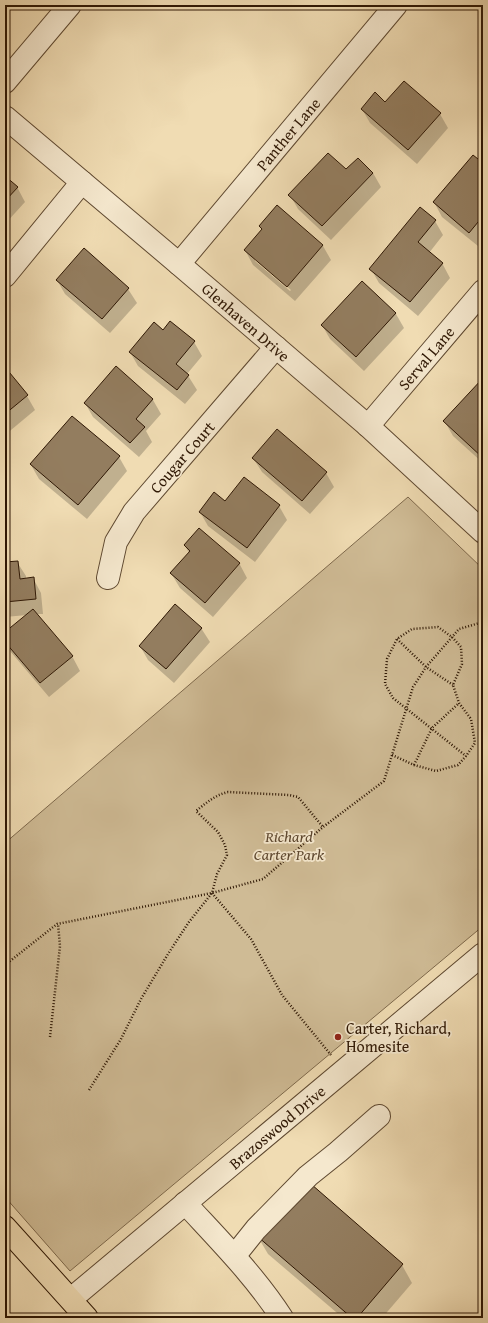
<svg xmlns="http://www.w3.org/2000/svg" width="488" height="1323" font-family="'Gentium Book Plus',serif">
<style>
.green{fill:#cfbb95;stroke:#7e694c}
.shadow{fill:#0003;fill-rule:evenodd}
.building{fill:#937d5f;stroke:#2e1704}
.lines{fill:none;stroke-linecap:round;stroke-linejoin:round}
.minor-casing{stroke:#5e4830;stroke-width:24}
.major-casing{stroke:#2e1704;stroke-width:24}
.path{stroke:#2e1704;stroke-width:2.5;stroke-dasharray:1 2;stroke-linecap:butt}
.minor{stroke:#f5e8ce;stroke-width:22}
.major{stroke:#f0dcb3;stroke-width:22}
.poi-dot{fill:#8f2418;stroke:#f5e8ce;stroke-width:1.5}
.labels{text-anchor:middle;stroke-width:3.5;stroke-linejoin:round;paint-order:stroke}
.street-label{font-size:16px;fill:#2e1704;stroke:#f5e8ce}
.park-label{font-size:16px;font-style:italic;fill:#5e4830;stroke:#f5e8ce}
.poi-label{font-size:16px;fill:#2e1704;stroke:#f5e8ce;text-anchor:start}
</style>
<rect width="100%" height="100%" fill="#f0dcb3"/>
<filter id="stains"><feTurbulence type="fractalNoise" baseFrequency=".005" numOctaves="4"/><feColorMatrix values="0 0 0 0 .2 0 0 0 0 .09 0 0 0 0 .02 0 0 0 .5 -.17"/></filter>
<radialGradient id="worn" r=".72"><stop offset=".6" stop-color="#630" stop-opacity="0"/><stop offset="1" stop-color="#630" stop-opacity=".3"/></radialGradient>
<polygon class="green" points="408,497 483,569 483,926 70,1271 5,1197 5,843"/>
<g class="shadow">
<polygon points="386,103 440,114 448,128 417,164 370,123 362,109"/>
<polygon points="483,164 483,240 478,246 442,217 434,202"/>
<polygon points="346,171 373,173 381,187 331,240 298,209 290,195"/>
<polygon points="5,177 17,187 25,202 5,224"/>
<path d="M 277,207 L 323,246 L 331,260 L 295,301 L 253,265 L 245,250 L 263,230 L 260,226 ZM 255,259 L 291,290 L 290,291 L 255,261 Z"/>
<polygon points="435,221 443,235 429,253 442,263 450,278 418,316 379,283 371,269"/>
<polygon points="57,280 128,289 137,303 110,333 65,294"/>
<polygon points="362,283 396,314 404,328 364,371 330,339 322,325"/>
<polygon points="163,331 194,342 202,356 187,374 197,390 185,404 138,366 130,352"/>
<polygon points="116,368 153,400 161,414 146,431 152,442 139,457 93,417 85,403"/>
<polygon points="5,369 27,396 35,410 5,435"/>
<polygon points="483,380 483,463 453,436 445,422"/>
<polygon points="119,457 127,471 87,519 39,479 31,465"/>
<polygon points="253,458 326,473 334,487 310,514 262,472"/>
<polygon points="226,502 279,506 287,520 255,562 208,526 200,512"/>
<polygon points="185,546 239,563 247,578 213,617 180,588 171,573 189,553"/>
<polygon points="17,562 26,576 26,579 33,578 41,593 43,614 36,614 72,656 80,671 49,697 10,651 5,642 5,634 27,615 5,617 5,563"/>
<polygon points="201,628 210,642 174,683 148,660 140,646"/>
<polygon points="258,1237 402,1265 412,1283 382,1318 343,1318 268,1254"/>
</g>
<g class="building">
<polygon points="404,81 441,113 408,150 361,109 375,92 385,102"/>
<polygon points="328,153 346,169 358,158 373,173 322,226 288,195"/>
<polygon points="473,155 483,163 483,216 469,233 433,202"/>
<polygon points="5,176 18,187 5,201"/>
<polygon points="277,205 323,245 287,287 244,250 262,229 259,226"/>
<polygon points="420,207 436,220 418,242 443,263 410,302 369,269"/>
<polygon points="84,248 129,288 102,319 56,280"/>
<polygon points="362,281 396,313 356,357 321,325"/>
<polygon points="170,321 195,341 176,364 189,375 177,390 129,352 154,322 163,330"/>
<polygon points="116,366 153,399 136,419 145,427 130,443 84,403"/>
<polygon points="5,367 28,395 5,414"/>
<polygon points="483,378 483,458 443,421"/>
<polygon points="72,416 120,456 78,505 30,464"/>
<polygon points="277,429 327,472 302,501 252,458"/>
<polygon points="244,477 280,505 247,548 199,512 214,492 225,501"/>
<polygon points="199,528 240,563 205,603 170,573 190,551 184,545"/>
<polygon points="18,561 20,579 34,577 36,599 5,602 5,562"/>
<polygon points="175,604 202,628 166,669 139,646"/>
<polygon points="33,609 73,656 40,683 5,642 5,632"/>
<polygon points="311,1184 403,1264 357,1318 352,1318 257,1236"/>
</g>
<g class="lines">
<g class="minor-casing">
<g id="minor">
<polyline points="5,82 70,5"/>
<polyline points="5,117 179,264 368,426 483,532"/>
<polyline points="179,264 396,5"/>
<polyline points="5,276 82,182"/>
<polyline points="368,426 483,291"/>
<polyline points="108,578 116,542 134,512 276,347"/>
<path d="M 185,1203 C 219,1240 255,1276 282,1318"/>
<polyline points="233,1254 240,1249 256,1229 308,1176 338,1152 379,1116"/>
<polyline points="71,1299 483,954"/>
</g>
</g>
<g class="major-casing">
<polyline id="major" points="5,1227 87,1318"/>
</g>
<g class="path">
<polyline points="397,639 426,667 453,685"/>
<polyline points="392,755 414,765 436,771 458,765 466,756 475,743 471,719 459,703 453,685 462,664 461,647 452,637 438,627 412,629 397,639 387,659 385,684 393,698 466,756"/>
<polyline points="414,765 432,728 459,703"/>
<polyline points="212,893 251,939 282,995 331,1055"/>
<polyline points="5,965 57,924 212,893 263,879 323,827 384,781 413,687 426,667 459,629 483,622"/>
<polyline points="50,1037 60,946 58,924"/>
<path d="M 89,1090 L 121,1039 L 141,999 L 168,954 L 189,922 L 212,893 L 217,874 L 227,855 L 225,845 L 218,832 L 196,811 C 206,803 215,795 228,792 L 289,795 L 298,797 L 323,827"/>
</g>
<use href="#minor" class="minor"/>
<use href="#major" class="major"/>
</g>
<circle class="poi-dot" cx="338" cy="1037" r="4"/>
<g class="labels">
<g class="street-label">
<text transform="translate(288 134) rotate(-50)" y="6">Panther Lane</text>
<text transform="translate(246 322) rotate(41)" y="6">Glenhaven Drive</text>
<text transform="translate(426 358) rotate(-50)" y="6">Serval Lane</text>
<text transform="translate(182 457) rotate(-49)" y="6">Cougar Court</text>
<text transform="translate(277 1127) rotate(-40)" y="6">Brazoswood Drive</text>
</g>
<g class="park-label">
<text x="289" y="842">Richard<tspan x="289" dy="18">Carter Park</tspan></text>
</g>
<g class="poi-label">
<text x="346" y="1034">Carter, Richard,<tspan x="346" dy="18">Homesite</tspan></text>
</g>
</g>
<rect width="488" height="1323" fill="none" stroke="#f0dcb3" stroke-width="20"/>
<rect x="6" y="6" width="476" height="1311" fill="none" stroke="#2e1704" stroke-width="2"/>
<rect x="10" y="10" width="468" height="1303" fill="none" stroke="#2e1704"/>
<rect width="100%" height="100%" filter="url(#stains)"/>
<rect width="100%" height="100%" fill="url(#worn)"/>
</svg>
